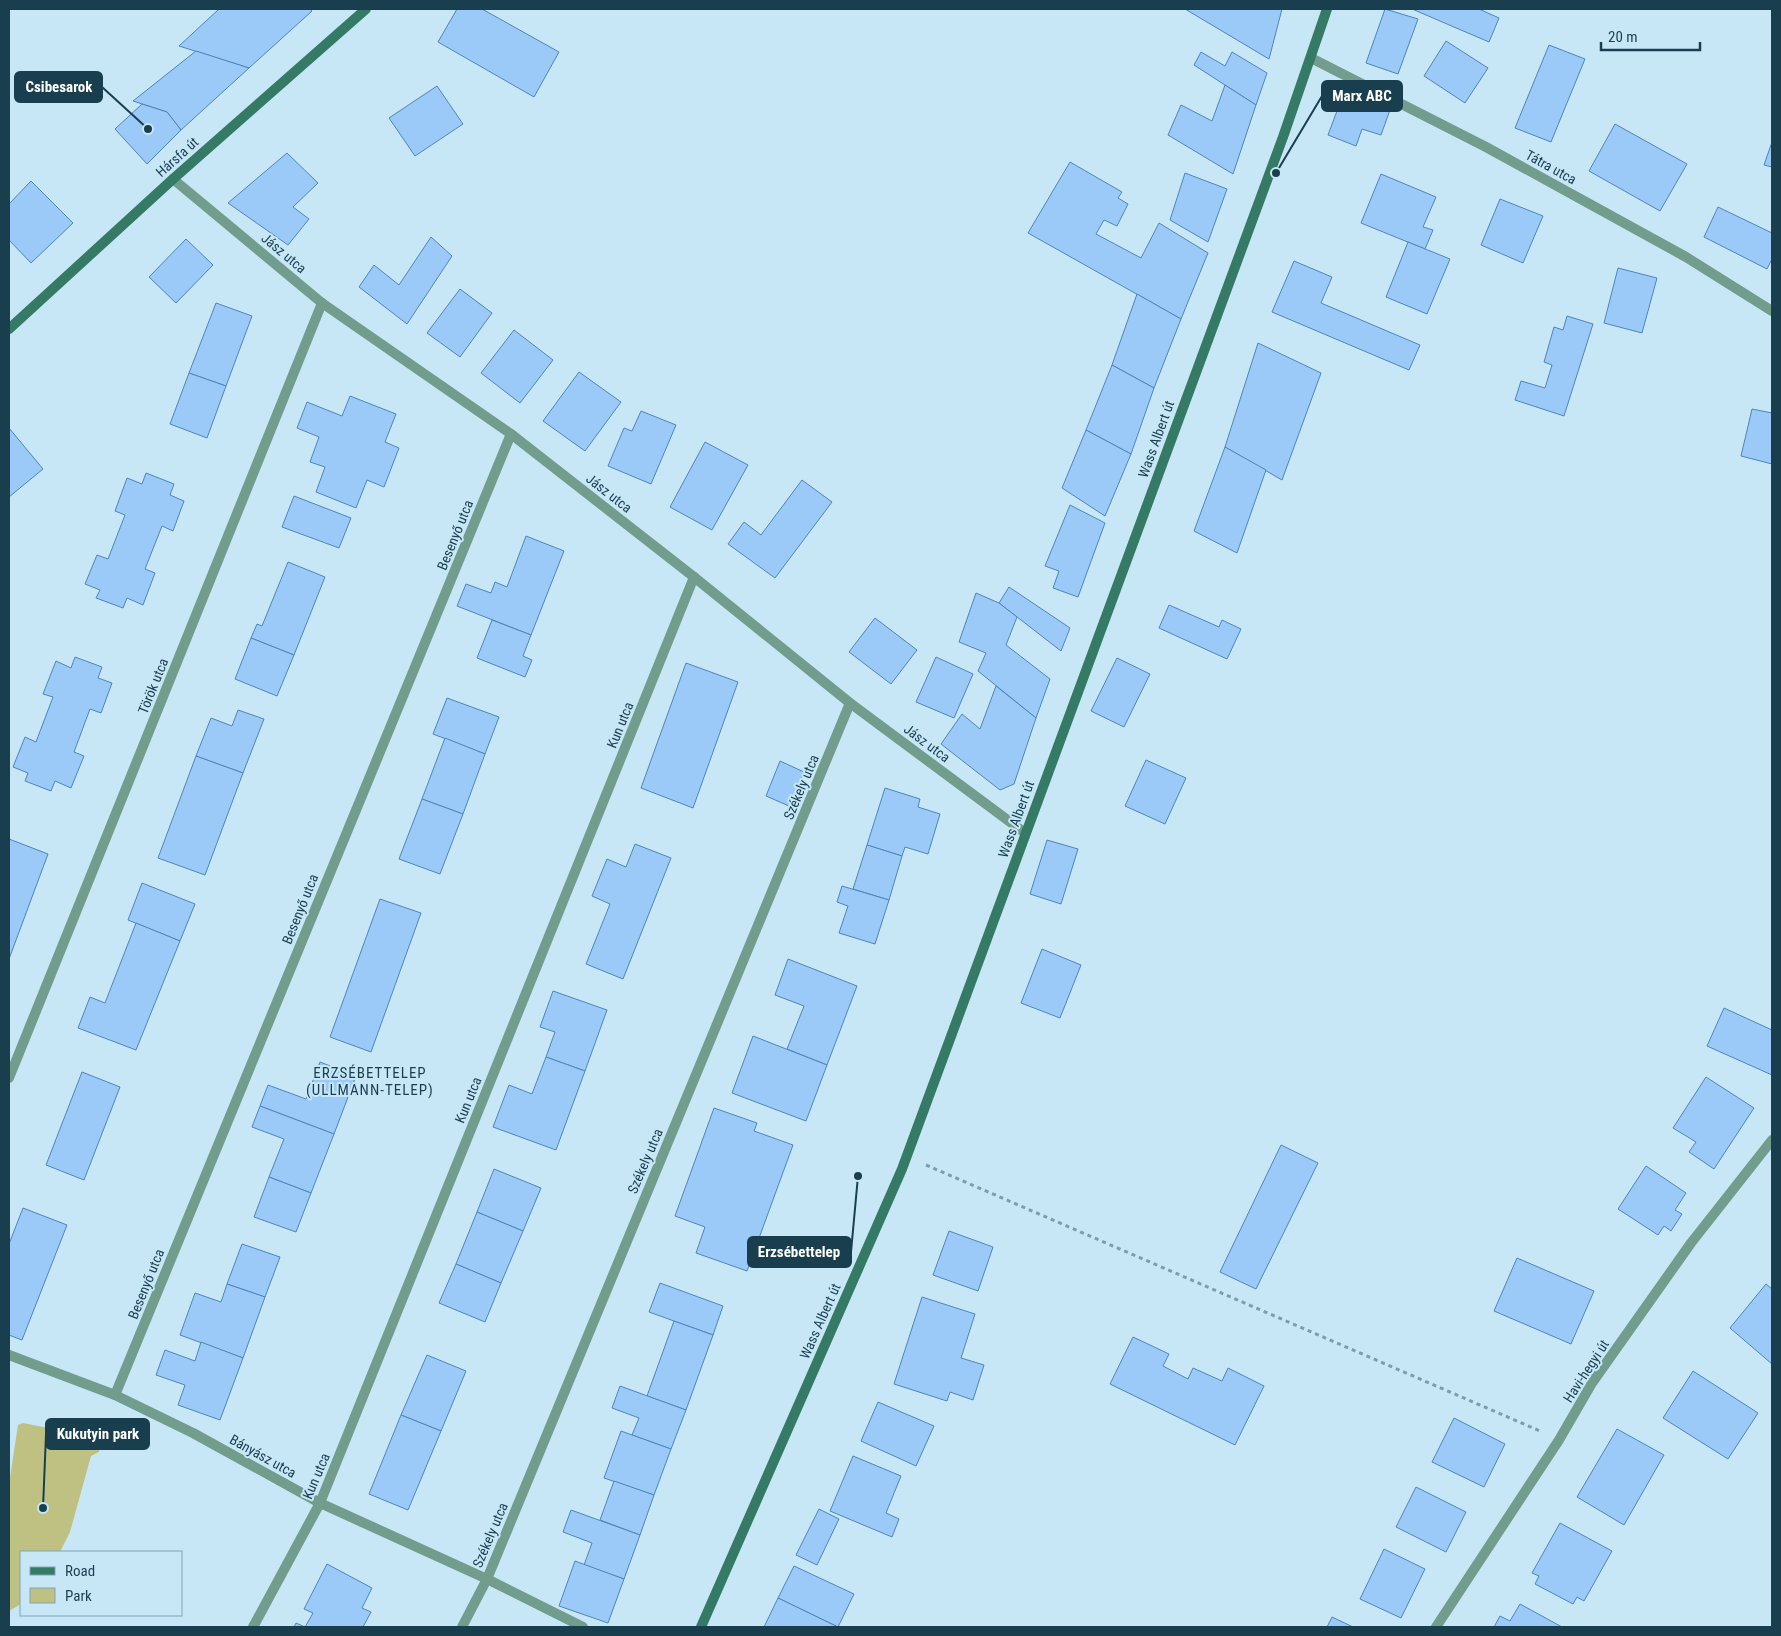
<svg xmlns="http://www.w3.org/2000/svg" width="1781" height="1636" font-family="'Roboto Condensed',sans-serif">
<style>
.green{fill:#bfc183}
.building{fill:#9ccaf8;stroke:#4d85bb}
.lines{fill:none;stroke-linecap:round;stroke-linejoin:round}
.path{stroke:#7b9dad;stroke-width:3;stroke-dasharray:4 4;stroke-linecap:butt}
.street{stroke:#729c8c;stroke-width:10}
.secondary{stroke:#357a64;stroke-width:10}
.labels{text-anchor:middle;stroke-width:4;stroke-linejoin:round;paint-order:stroke}
.street-label{font-size:14px;fill:#193e4e;stroke:#c7e7f7}
.neighbourhood-label{font-size:15px;letter-spacing:1px;fill:#193e4e;stroke:#c7e7f7}
.leader{fill:none;stroke:#193e4e;stroke-width:2}
.callout-dot{fill:#193e4e;stroke:#c7e7f7;stroke-width:2}
.callout{fill:#193e4e;stroke:#193e4e;stroke-width:2}
.callout-label{font-size:15px;text-anchor:middle;font-weight:bold;fill:#fff}
</style>
<rect width="100%" height="100%" fill="#c7e7f7"/>
<polygon class="green" points="23,1423 69,1432 72,1436 101,1439 99,1452 91,1456 70,1532 60,1552 21,1552 21,1604 9,1611 9,1484 18,1425"/>
<g class="building">
<polygon points="219,9 310,9 312,11 249,68 179,46"/>
<polygon points="457,9 482,9 559,52 534,97 438,42"/>
<polygon points="1185,9 1282,9 1269,59"/>
<polygon points="1385,9 1418,19 1398,74 1366,63"/>
<polygon points="1412,9 1479,9 1499,18 1489,42"/>
<polygon points="1446,41 1488,68 1465,103 1424,76"/>
<polygon points="1549,45 1585,59 1551,142 1515,128"/>
<polygon points="196,51 249,68 181,130 167,112 133,101"/>
<polygon points="1201,52 1225,66 1232,52 1267,73 1256,105 1194,65"/>
<polygon points="1225,85 1256,105 1233,174 1168,135 1181,105 1212,121"/>
<polygon points="437,86 463,124 415,156 389,118"/>
<polygon points="1352,91 1391,107 1381,135 1362,129 1356,146 1328,135 1343,95"/>
<polygon points="142,104 167,112 181,130 147,164 115,129"/>
<polygon points="1615,124 1687,164 1660,211 1589,171"/>
<polygon points="1772,142 1772,167 1764,165"/>
<polygon points="287,153 318,183 293,207 309,219 288,245 228,203"/>
<polygon points="1070,162 1122,192 1118,198 1128,204 1117,226 1104,220 1096,234 1141,258 1159,223 1208,253 1181,319 1028,233"/>
<polygon points="1185,173 1227,189 1208,242 1170,220"/>
<polygon points="1381,174 1436,197 1423,227 1433,230 1425,249 1361,223"/>
<polygon points="31,181 73,223 31,263 9,240 9,204"/>
<polygon points="1500,199 1543,216 1523,263 1481,245"/>
<polygon points="1718,207 1772,233 1772,259 1767,269 1704,237"/>
<polygon points="431,237 452,256 407,324 359,287 374,265 399,285"/>
<polygon points="186,239 213,265 176,303 149,277"/>
<polygon points="1408,242 1450,259 1427,314 1386,297"/>
<polygon points="1294,261 1332,277 1321,303 1420,345 1409,370 1272,312"/>
<polygon points="1618,268 1657,278 1642,333 1604,323"/>
<polygon points="460,289 492,313 460,357 427,333"/>
<polygon points="1137,294 1181,319 1154,388 1112,365"/>
<polygon points="216,303 252,316 226,386 189,373"/>
<polygon points="1567,316 1593,324 1564,416 1515,400 1521,381 1545,388 1552,365 1544,362 1554,327 1563,330"/>
<polygon points="514,330 553,360 520,403 481,373"/>
<polygon points="1258,343 1321,373 1282,480 1225,447"/>
<polygon points="1112,365 1154,388 1131,454 1086,430"/>
<polygon points="579,372 621,402 585,451 543,421"/>
<polygon points="189,373 226,386 207,438 170,424"/>
<polygon points="350,396 396,414 385,442 399,448 384,487 367,480 356,508 316,492 325,467 310,462 319,437 297,428 307,402 342,416"/>
<polygon points="1752,409 1772,413 1772,464 1741,456"/>
<polygon points="641,411 676,425 651,484 608,466 624,428 632,431"/>
<polygon points="9,428 43,469 9,497"/>
<polygon points="1086,430 1131,454 1105,516 1062,488"/>
<polygon points="705,442 748,465 712,530 670,507"/>
<polygon points="1225,447 1266,470 1237,553 1194,531"/>
<polygon points="146,473 174,484 170,495 184,501 173,531 162,526 145,569 155,573 143,605 127,598 123,608 96,598 100,590 85,584 97,555 108,559 125,515 115,511 127,478 142,484"/>
<polygon points="802,480 832,502 775,578 728,544 744,522 761,535"/>
<polygon points="294,496 351,518 339,548 282,527"/>
<polygon points="1070,505 1105,523 1078,597 1053,588 1059,571 1045,566"/>
<polygon points="526,536 564,551 531,635 457,606 466,584 491,593 495,582 507,587"/>
<polygon points="288,562 325,577 294,655 251,638 257,624 262,626"/>
<polygon points="1009,587 1070,628 1061,651 999,603"/>
<polygon points="976,593 999,603 1017,617 1006,645 1050,679 1036,718 978,671 986,653 959,642"/>
<polygon points="1169,605 1219,627 1222,620 1241,629 1227,659 1159,628"/>
<polygon points="875,618 917,650 891,684 849,652"/>
<polygon points="492,620 531,635 523,656 532,660 525,677 477,658"/>
<polygon points="251,638 294,655 277,696 235,679"/>
<polygon points="75,657 102,667 98,678 112,683 101,713 90,709 74,752 84,756 71,788 55,781 51,791 25,781 28,773 13,767 25,737 36,742 53,697 43,694 56,661 71,668"/>
<polygon points="936,657 973,674 954,718 916,702"/>
<polygon points="1117,658 1150,674 1124,727 1091,711"/>
<polygon points="686,663 738,682 693,808 641,788"/>
<polygon points="996,686 1036,718 1014,784 1000,790 941,744 962,714 980,729"/>
<polygon points="447,698 499,717 485,754 433,734"/>
<polygon points="238,710 264,719 243,773 196,756 211,718 232,726"/>
<polygon points="445,738 485,754 463,814 422,799"/>
<polygon points="196,756 243,773 205,875 158,858"/>
<polygon points="1146,760 1186,778 1165,824 1125,806"/>
<polygon points="780,761 804,772 789,806 766,796"/>
<polygon points="885,788 920,799 918,807 940,814 928,854 905,847 902,856 867,845"/>
<polygon points="422,799 463,814 440,874 399,859"/>
<polygon points="9,839 48,854 9,959"/>
<polygon points="1047,840 1078,849 1061,904 1030,894"/>
<polygon points="635,844 671,858 623,979 586,964 610,904 592,896 607,859 626,867"/>
<polygon points="867,845 902,856 889,900 853,889"/>
<polygon points="142,883 195,904 180,941 128,920"/>
<polygon points="842,886 889,900 875,944 839,933 848,906 837,902"/>
<polygon points="380,899 421,913 371,1052 330,1037"/>
<polygon points="136,923 180,941 136,1050 78,1028 90,997 105,1003"/>
<polygon points="1042,949 1081,965 1060,1018 1021,1003"/>
<polygon points="788,959 857,986 827,1065 787,1049 804,1006 775,995"/>
<polygon points="553,991 607,1010 585,1071 546,1057 555,1032 540,1027"/>
<polygon points="1724,1008 1772,1030 1772,1075 1707,1046"/>
<polygon points="753,1036 827,1065 806,1121 732,1093"/>
<polygon points="546,1057 585,1071 556,1150 493,1127 509,1085 532,1094"/>
<polygon points="320,1062 356,1076 334,1134 260,1106 268,1085 306,1099"/>
<polygon points="82,1072 120,1087 84,1180 46,1165"/>
<polygon points="1706,1077 1754,1108 1714,1169 1689,1152 1696,1142 1673,1128"/>
<polygon points="260,1106 334,1134 311,1193 269,1177 284,1139 252,1127"/>
<polygon points="714,1108 757,1123 754,1131 793,1145 747,1271 696,1253 705,1227 675,1216"/>
<polygon points="1281,1145 1318,1163 1256,1289 1220,1272"/>
<polygon points="1646,1166 1686,1193 1675,1210 1682,1214 1671,1231 1664,1226 1658,1235 1618,1209"/>
<polygon points="494,1169 541,1188 523,1231 477,1212"/>
<polygon points="269,1177 311,1193 296,1232 254,1217"/>
<polygon points="23,1208 67,1225 22,1340 9,1335 9,1244"/>
<polygon points="477,1212 523,1231 501,1283 456,1264"/>
<polygon points="949,1231 993,1247 978,1291 933,1275"/>
<polygon points="242,1244 280,1257 265,1297 227,1284"/>
<polygon points="1517,1258 1594,1291 1571,1344 1494,1311"/>
<polygon points="456,1264 501,1283 485,1322 439,1303"/>
<polygon points="660,1283 723,1306 713,1335 649,1312"/>
<polygon points="227,1284 265,1297 243,1358 180,1335 195,1293 221,1302"/>
<polygon points="1766,1284 1772,1289 1772,1364 1730,1328"/>
<polygon points="922,1297 975,1314 961,1358 984,1365 973,1400 950,1392 947,1401 894,1384"/>
<polygon points="674,1321 713,1335 686,1410 647,1396"/>
<polygon points="1133,1337 1169,1354 1163,1366 1188,1379 1193,1368 1222,1381 1228,1368 1264,1386 1235,1445 1110,1384"/>
<polygon points="201,1342 243,1358 220,1420 178,1405 185,1385 156,1375 165,1350 195,1361"/>
<polygon points="427,1355 466,1371 441,1431 401,1415"/>
<polygon points="1693,1371 1758,1413 1728,1459 1663,1418"/>
<polygon points="620,1386 686,1410 671,1449 632,1435 639,1418 612,1408"/>
<polygon points="878,1402 934,1426 916,1466 861,1441"/>
<polygon points="401,1415 441,1431 408,1510 369,1494"/>
<polygon points="1454,1418 1505,1444 1484,1487 1432,1462"/>
<polygon points="1617,1429 1664,1455 1624,1525 1577,1497"/>
<polygon points="621,1431 671,1449 654,1495 604,1478"/>
<polygon points="853,1456 901,1476 886,1513 899,1519 892,1537 830,1511"/>
<polygon points="614,1481 654,1495 640,1535 600,1520"/>
<polygon points="1416,1487 1466,1512 1446,1552 1396,1527"/>
<polygon points="819,1509 839,1519 817,1565 796,1555"/>
<polygon points="571,1510 640,1535 624,1579 584,1565 592,1543 563,1532"/>
<polygon points="1560,1523 1612,1551 1584,1601 1577,1597 1573,1604 1535,1584 1539,1576 1532,1573"/>
<polygon points="1384,1549 1425,1569 1401,1618 1360,1599"/>
<polygon points="575,1561 624,1579 608,1623 559,1606"/>
<polygon points="327,1564 372,1588 362,1608 371,1612 363,1627 294,1627 296,1623 305,1627 313,1613 304,1609"/>
<polygon points="794,1566 854,1594 838,1627 778,1598"/>
<polygon points="778,1598 838,1627 839,1627 764,1627"/>
<polygon points="1520,1604 1562,1627 1494,1627 1500,1616 1510,1621"/>
<polygon points="1332,1617 1353,1627 1327,1627"/>
</g>
<g class="lines">
<polyline class="path" points="926,1165 1540,1431"/>
<g class="street">
<polyline points="1311,58 1486,147 1686,257 1772,311"/>
<polyline points="173,179 322,303 511,434 694,577 850,703 1025,833"/>
<polyline points="9,1078 322,303"/>
<polyline points="9,1355 115,1395 193,1433 320,1503 487,1579 583,1627"/>
<polyline points="115,1395 511,434"/>
<polyline points="253,1627 320,1503 694,577"/>
<polyline points="462,1627 487,1579 850,703"/>
<polyline points="1436,1627 1559,1440 1592,1383 1691,1243 1772,1140"/>
</g>
<g class="secondary">
<polyline points="9,329 173,179 366,9"/>
<polyline points="701,1627 902,1169 1283,137 1327,9"/>
</g>
</g>
<g class="labels">
<g class="street-label">
<text transform="translate(177 157) rotate(-42)" y="5">Hársfa út</text>
<text transform="translate(1551 167) rotate(29)" y="5">Tátra utca</text>
<text transform="translate(284 253) rotate(40)" y="5">Jász utca</text>
<text transform="translate(1156 439) rotate(-70)" y="5">Wass Albert út</text>
<text transform="translate(609 493) rotate(38)" y="5">Jász utca</text>
<text transform="translate(455 535) rotate(-68)" y="5">Besenyő utca</text>
<text transform="translate(153 686) rotate(-68)" y="5">Török utca</text>
<text transform="translate(620 725) rotate(-68)" y="5">Kun utca</text>
<text transform="translate(927 743) rotate(37)" y="5">Jász utca</text>
<text transform="translate(801 787) rotate(-67)" y="5">Székely utca</text>
<text transform="translate(1016 819) rotate(-70)" y="5">Wass Albert út</text>
<text transform="translate(300 909) rotate(-68)" y="5">Besenyő utca</text>
<text transform="translate(468 1100) rotate(-68)" y="5">Kun utca</text>
<text transform="translate(645 1161) rotate(-67)" y="5">Székely utca</text>
<text transform="translate(146 1284) rotate(-68)" y="5">Besenyő utca</text>
<text transform="translate(820 1321) rotate(-66)" y="5">Wass Albert út</text>
<text transform="translate(1586 1371) rotate(-57)" y="5">Havi-hegyi út</text>
<text transform="translate(263 1456) rotate(29)" y="5">Bányász utca</text>
<text transform="translate(316 1476) rotate(-67)" y="5">Kun utca</text>
<text transform="translate(490 1535) rotate(-67)" y="5">Székely utca</text>
</g>
<g class="neighbourhood-label">
<text x="370" y="1078">ERZSÉBETTELEP<tspan x="370" dy="17">(ULLMANN-TELEP)</tspan></text>
</g>
</g>
<path class="leader" d="M148 129L102 87M1276 173L1322 96M858 1176L851 1252M43 1508L46 1434"/>
<g class="callout-dot">
<circle cx="148" cy="129" r="5"/>
<circle cx="1276" cy="173" r="5"/>
<circle cx="858" cy="1176" r="5"/>
<circle cx="43" cy="1508" r="5"/>
</g>
<g class="callout">
<rect x="15" y="72" width="87" height="30" rx="5"/>
<rect x="1322" y="81" width="80" height="30" rx="5"/>
<rect x="748" y="1237" width="103" height="30" rx="5"/>
<rect x="46" y="1419" width="103" height="30" rx="5"/>
</g>
<g class="callout-label">
<text x="59" y="92">Csibesarok</text>
<text x="1362" y="101">Marx ABC</text>
<text x="799" y="1257">Erzsébettelep</text>
<text x="98" y="1439">Kukutyin park</text>
</g>
<rect width="1781" height="1636" fill="none" stroke="#193e4e" stroke-width="20"/>
<rect x="20" y="1551" width="162" height="65" fill="#c7e7f7" stroke="#81a3b3"/>
<rect x="30" y="1567" width="25" height="8" fill="#357a64" stroke="#81a3b3"/>
<text x="65" y="1576" font-size="15" fill="#193e4e">Road</text>
<rect x="30" y="1588" width="25" height="15" fill="#bfc183" stroke="#81a3b3"/>
<text x="65" y="1601" font-size="15" fill="#193e4e">Park</text>
<path d="M1601 42v8h99v-8" fill="none" stroke="#193e4e" stroke-width="2.5"/>
<text x="1608" y="42" font-size="15" fill="#193e4e" stroke="#c7e7f7" stroke-width="4" paint-order="stroke">20 m</text>
</svg>
